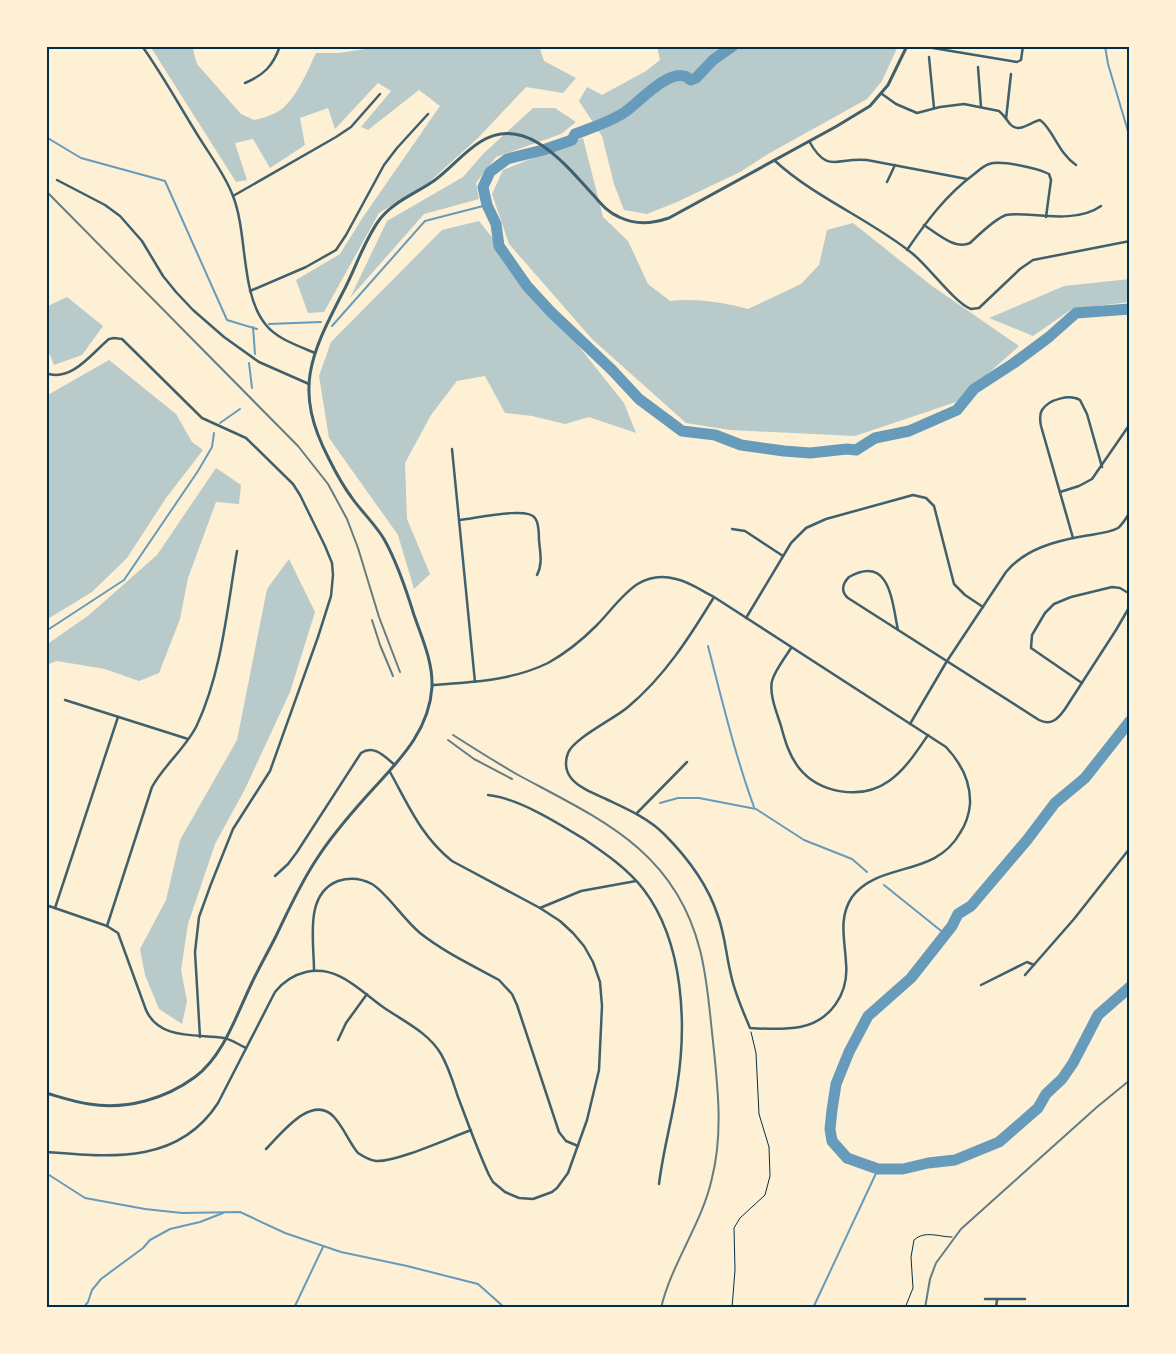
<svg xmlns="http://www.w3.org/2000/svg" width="1176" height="1354" font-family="Lora,serif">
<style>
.green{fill:#b9caca}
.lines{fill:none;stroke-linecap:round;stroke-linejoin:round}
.stream{stroke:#669bbc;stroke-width:2}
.river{stroke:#669bbc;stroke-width:11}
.path{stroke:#003049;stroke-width:1}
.minor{stroke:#3f606c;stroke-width:2.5}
.tertiary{stroke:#3f606c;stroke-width:3}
.rail{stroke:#657d81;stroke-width:2}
.neatline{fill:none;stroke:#003049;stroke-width:2}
</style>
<rect width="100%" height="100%" fill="#fdf0d5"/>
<g class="green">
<path d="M 150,46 L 192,46 L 197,64 L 241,114 L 254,120 C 264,118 276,114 283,108 C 298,95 308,70 316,53 L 338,53 L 387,46 L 539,46 L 544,61 L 576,78 L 563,93 L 526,87 L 478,138 L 428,183 L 379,213 L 324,312 L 308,313 L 296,280 L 340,254 L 363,217 L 440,106 L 419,90 L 368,130 L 361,127 L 391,91 L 378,83 L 335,129 L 328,108 L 300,118 L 305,145 L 270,168 L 253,139 L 235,143 L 247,180 L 236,182 Z"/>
<polygon points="657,46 898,46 882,81 867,99 768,154 740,172 677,202 647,214 624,210 614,184 602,136 579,101 587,87 602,95 646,71 660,60"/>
<polygon points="533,108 555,108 576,122 561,134 496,157 476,183 479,199 424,214 350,298 387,221 463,177 483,154"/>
<path d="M 583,138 L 603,217 L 628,241 L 648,284 L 670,301 C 697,298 721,302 748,309 L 801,284 L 819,265 L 827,230 L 853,223 L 932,286 L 1019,346 L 956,402 L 855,436 L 730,430 L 686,423 L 592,339 L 509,244 L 492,194 L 503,170 Z"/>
<polygon points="479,221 624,403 636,433 589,417 565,424 532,416 505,413 485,376 457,381 431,415 405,463 407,519 430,574 414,589 398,535 329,438 319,376 331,342 442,230"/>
<polygon points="1130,279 1130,302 1072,309 1033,336 989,318 1064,286"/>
<polygon points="67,297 103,326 82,355 54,365 46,345 46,307"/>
<polygon points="109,360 176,414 192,442 203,450 166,498 127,558 92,592 46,620 46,396"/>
<polygon points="216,468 241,485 239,504 216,502 188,578 180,619 159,673 139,681 105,669 57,661 46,665 46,645 89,615 157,555"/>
<polygon points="289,559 315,612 290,692 245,789 215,844 188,924 181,970 187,1001 182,1024 159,1009 145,975 140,949 166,900 180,840 237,740 267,589"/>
</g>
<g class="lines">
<g class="stream">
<polyline points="1105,46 1108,64 1130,138"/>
<polyline points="46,137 81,158 165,181 227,320 257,329"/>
<polyline points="269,324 321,322"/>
<polyline points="332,326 425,221 487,205"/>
<polyline points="253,327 255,354"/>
<polyline points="249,363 252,388"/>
<polyline points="220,423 240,409"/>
<polyline points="46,631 124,580 198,471 212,447 214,433"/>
<path d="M 708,646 C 722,700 735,755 754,807"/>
<polyline points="660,803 678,798 699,798 756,809 804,840 852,859 867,872"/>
<polyline points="884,885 945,934"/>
<polyline points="46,1173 85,1198 145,1209 182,1213 240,1212 285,1233 341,1252 407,1266 478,1284 505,1308"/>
<polyline points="83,1308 88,1302 92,1290 101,1279 143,1248 150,1240 170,1229 200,1222 223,1213"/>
<polyline points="294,1308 323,1247"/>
<polyline points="813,1308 878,1169"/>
</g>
<g class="river">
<path d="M 733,46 L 713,60 L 696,78 L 691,80 C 688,79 687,76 684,76 C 665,71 636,106 622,114 C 607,123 591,128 575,134 L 572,140 L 543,150 L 507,159 L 490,172 L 483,187 L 487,205 L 496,224 L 499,246 L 527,286 L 551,312 L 612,370 L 639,399 L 682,431 L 715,435 L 741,445 L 784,451 L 810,453 L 847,449 L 856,450 L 875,438 L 909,431 L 957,410 L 974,389 L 1014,363 L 1049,337 L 1076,313 L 1130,309"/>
<polyline points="1130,721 1085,778 1055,803 1027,840 971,906 958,914 952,926 911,978 868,1016 849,1052 836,1084 832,1110 830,1129 832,1141 847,1158 878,1169 903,1169 928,1163 955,1160 999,1142 1038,1108 1046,1094 1062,1079 1073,1063 1098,1015 1130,987"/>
</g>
<g class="path">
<polyline points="732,1308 735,1270 734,1228 740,1218 765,1195 770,1176 769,1147 759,1114 756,1053 751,1032"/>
<path d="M 905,1308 L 913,1288 L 911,1257 L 914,1240 C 925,1230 939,1237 952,1237"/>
</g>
<g class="minor">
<path d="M 142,46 C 162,74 179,105 197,134 C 209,154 225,174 233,196 C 248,234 240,294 266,325 C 277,339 299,346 315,353"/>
<polyline points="921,46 1017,62 1021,60 1023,46"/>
<polyline points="929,57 934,108"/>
<polyline points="978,67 981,107"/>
<path d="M 245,83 C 264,75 273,66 280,46"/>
<path d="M 882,94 L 896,104 L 917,113 L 940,107 L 964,104 L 999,111 C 1004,115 1006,119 1010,124 C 1019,134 1030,122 1040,120 C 1053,129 1058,153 1076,165"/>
<polyline points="1006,119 1011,74"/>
<path d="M 809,141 C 828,175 837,157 867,160 L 967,179"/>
<path d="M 774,160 C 815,198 870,219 913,254 C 929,267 955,303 971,309 L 979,308 L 1020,269 L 1033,260 L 1130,241"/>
<polyline points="57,180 105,205 120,216 142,241 163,276 176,292 193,310 224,337 259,362 309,384"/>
<polyline points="887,182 895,165"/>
<polyline points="233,196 336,137 351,127 380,94"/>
<path d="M 924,225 C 936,233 955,250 970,243 C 980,234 993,220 1006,215 C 1015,213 1025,215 1033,215 C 1055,217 1083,219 1101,206"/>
<path d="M 907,250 C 926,222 946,195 973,175 C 978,171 983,166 989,164 C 1001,160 1037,168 1049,174 L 1051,180 L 1046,217"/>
<polyline points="250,291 306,267 336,250 346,235 384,165 397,148 428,114"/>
<path d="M 46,373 C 71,383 92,353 109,339 L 114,338 L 122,339 L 202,418 L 246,438 L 293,484 L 300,495 L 325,546 L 332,563 L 333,575 L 331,596 L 318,637 L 270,771 L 233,829 L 211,884 L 199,917 L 195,952 L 200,1037"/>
<polyline points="452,449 475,682"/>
<polyline points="1060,492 1079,486 1092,479 1130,424"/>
<path d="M 459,520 C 473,519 528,506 535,518 C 539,523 539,534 539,540 C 540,552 543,564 537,575"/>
<polyline points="732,529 745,531 783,556"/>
<path d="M 1073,538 L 1041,426 C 1040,421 1039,415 1042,410 C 1049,399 1070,394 1080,400 L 1087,414 L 1102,467"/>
<polyline points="746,618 791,543 806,528 826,519 913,495 926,498 934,506 954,584 965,595 983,607"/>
<path d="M 898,630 C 892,602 890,554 849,577 C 843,583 840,591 848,598 L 1039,720 C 1051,726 1058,719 1065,709 L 1116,630 L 1130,606"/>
<path d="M 791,648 C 785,658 775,670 772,681 C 769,695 777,713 781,726 C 785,741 789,755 799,768 C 819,793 861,801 889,781 C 905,770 917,751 928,735"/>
<polyline points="1082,683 1031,648 1032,635 1045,613 1054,604 1071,597 1112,587 1120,588 1130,594"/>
<path d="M 432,685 C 472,682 511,681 548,663 C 566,653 582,640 596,626 C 620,602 637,568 676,579 C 690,582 702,591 714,597 L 946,747 C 961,763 971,781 970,804 C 969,815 966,824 960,833 C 935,878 879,861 852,897 C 838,918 845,940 846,963 C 849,993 831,1021 800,1027 C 784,1030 767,1029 750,1028 C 743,1011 735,994 731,975 C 726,955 725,935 718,916 C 708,885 687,857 664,834 C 648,818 627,809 606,799 C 595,794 579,788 571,778 C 565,770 565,761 568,753 C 574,738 614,719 628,707 C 664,677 689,638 714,597"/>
<polyline points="65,700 188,739"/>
<path d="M 910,724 L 947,661 L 1006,572 C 1025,549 1055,541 1084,536 C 1095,534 1109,533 1118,528 C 1123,524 1127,517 1130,512"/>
<path d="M 488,795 C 518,798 558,823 584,839 C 606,854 628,869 644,890 C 684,943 687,1025 677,1087 C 672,1120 663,1151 659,1184"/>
<polyline points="637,813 687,762"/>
<path d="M 275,876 L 288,864 L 297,852 L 361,753 C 374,744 385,757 395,765"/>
<path d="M 46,905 L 107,926 L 118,933 L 146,1010 C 159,1040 196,1034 224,1038 C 231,1039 239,1045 246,1048"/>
<polyline points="55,908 118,717"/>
<polyline points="540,908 581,891 636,881"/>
<path d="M 107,926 L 152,787 C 164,765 186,748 197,725 C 222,671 227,609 237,551"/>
<path d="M 314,970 C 314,941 304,894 338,881 C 350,877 361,878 372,884 C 388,894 403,919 420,933 C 444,952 472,965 499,980 L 512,994 L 517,1005 L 559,1132 L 566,1141 L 578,1146"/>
<polyline points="1025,975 1074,919 1130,848"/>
<polyline points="981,985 1027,962 1034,965"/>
<polyline points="338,1040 346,1023 367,994"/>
<path d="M 266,1149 C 281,1134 312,1093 334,1117 C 344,1128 349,1142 358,1153 C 364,1157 369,1160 376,1161 C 397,1162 449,1138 471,1130"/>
<path d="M 46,1152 C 110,1157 178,1165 218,1103 L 275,992 C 283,982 293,975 306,972 C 338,965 359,990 383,1007 C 403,1021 428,1032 441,1054 C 449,1068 453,1082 458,1097 C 468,1123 477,1149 489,1175 L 493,1182 L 505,1192 L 519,1198 L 533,1199 L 552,1192 L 557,1188 L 568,1173 L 587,1120 L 599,1070 L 602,1006 L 600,982 L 593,962 L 584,946 L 573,933 L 560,921 L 540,908 L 452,861 C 421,836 409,806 390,772"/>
<polyline points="985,1299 1025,1299"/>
<polyline points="996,1308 997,1300"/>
</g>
<path class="tertiary" d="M 46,1093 C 60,1097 75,1102 89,1104 C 127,1110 165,1099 195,1077 C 222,1057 235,1019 249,989 C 257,971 267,954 276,936 C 289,909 301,882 318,857 C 331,837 348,817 364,799 C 394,765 429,735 432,687 C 433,662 422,638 414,615 C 406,589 397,562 384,539 C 375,524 362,512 352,498 C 343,486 336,473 329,459 C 293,390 310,356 343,292 C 356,268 364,240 380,219 C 394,201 417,193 435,180 C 451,168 464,152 480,142 C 527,112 568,168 596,198 C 603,206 609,213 619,217 C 636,225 651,224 669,218 L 837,126 L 870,106 L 888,85 L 907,46"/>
<g class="rail">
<polyline points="46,191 298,446 328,484 347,519 358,548 379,617 400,672"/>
<polyline points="372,620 380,645 393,676"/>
<path d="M 453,735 C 475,749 497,763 520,776 C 602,820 675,851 700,950 C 707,977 709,1005 712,1032 C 717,1081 724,1130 712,1178 C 702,1224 672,1262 661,1308"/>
<polyline points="448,740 474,759 512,779"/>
<polyline points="925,1308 930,1279 936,1263 961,1229 1097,1107 1130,1080"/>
</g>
</g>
<rect width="1176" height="1354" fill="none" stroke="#fdf0d5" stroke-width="95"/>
<rect x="48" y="48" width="1080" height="1258" class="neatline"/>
</svg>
